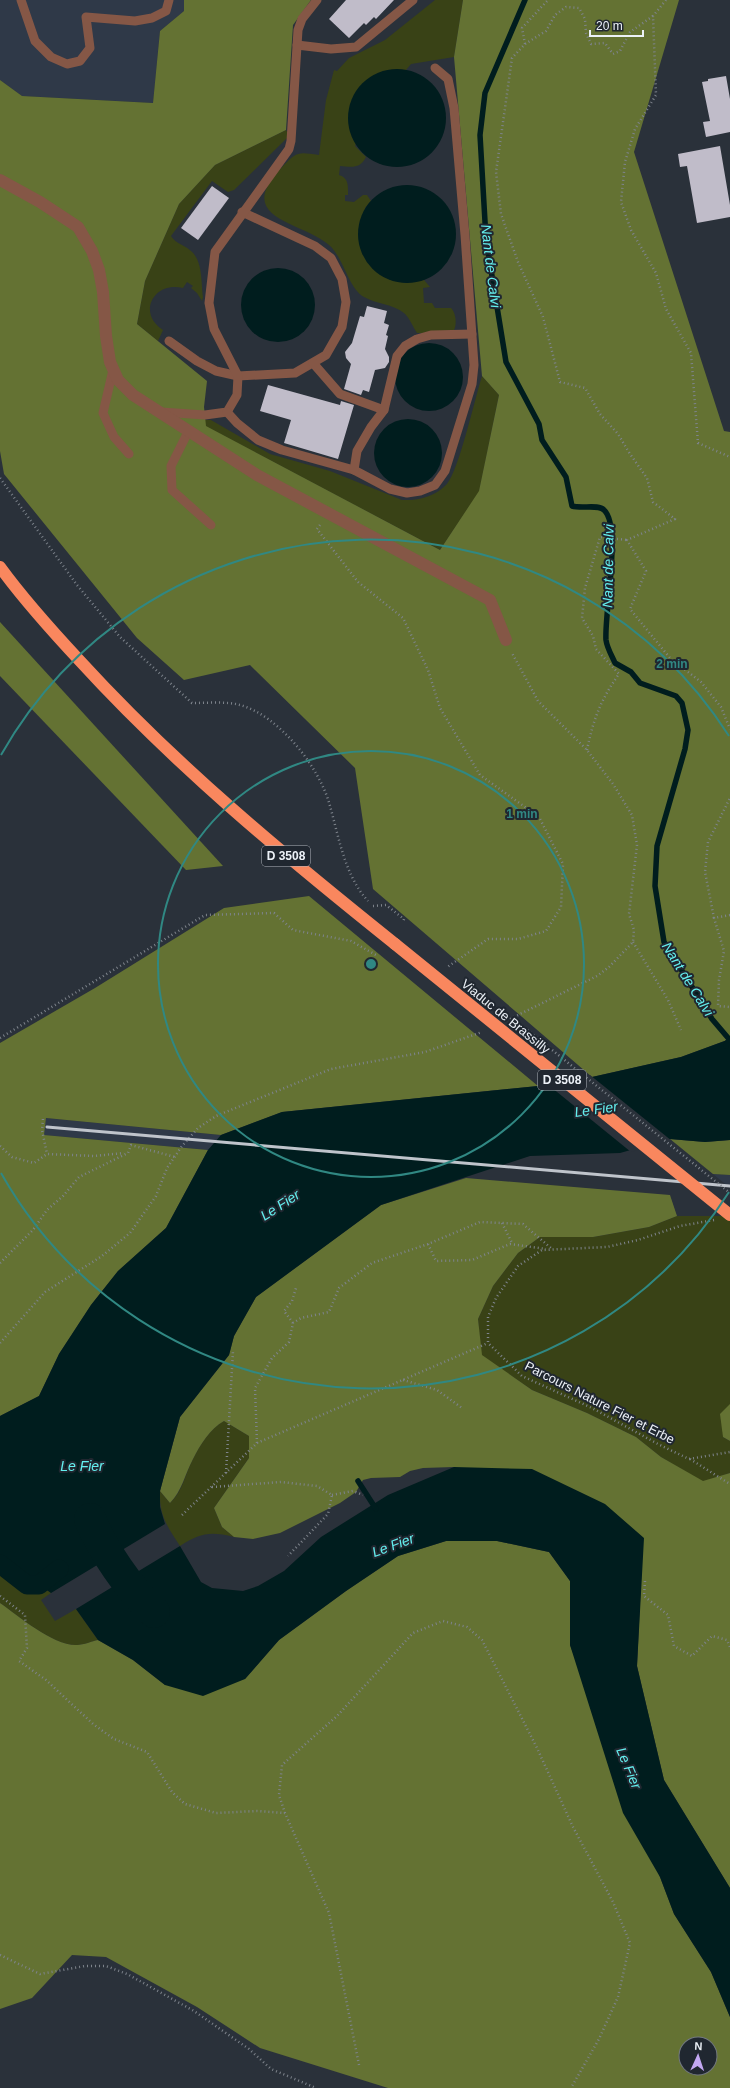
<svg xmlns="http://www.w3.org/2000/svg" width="730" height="2088" font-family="Helvetica,sans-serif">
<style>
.built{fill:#2f3948}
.green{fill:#394216}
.forest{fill:#647233;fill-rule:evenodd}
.water{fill:#001d1e}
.pier{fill:#2a313a}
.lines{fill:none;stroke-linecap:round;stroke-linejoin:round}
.stream{stroke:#001d1e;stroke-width:5.5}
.canal{stroke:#001d1e;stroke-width:19}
.river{stroke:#001d1e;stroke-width:32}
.building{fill:#c0bcc9}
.path{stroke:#7e848c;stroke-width:2.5;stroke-dasharray:1 3;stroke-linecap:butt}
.lane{stroke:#855746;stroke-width:9}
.street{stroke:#855746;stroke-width:12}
.highway{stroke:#f9875e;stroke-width:12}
.rail{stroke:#bfc4cb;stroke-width:3}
.path-bridge{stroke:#7e848c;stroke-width:2.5;stroke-dasharray:1 3;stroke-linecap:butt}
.highway-bridge{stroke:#f9875e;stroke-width:12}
.ring{fill:none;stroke:#308883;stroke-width:2}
.labels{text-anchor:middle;stroke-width:4;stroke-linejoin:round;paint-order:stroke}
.shield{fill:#202730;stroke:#afb4bb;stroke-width:1}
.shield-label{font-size:12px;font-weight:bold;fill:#ecf1f7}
.street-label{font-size:13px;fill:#ecf1f7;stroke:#202730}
.water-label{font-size:14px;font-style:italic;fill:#64efef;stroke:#202730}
.centre{fill:#308883;stroke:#202730;stroke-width:2}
.ring-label{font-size:12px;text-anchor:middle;font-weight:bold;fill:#308883;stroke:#202730;stroke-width:4;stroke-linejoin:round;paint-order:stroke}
</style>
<rect width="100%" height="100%" fill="#2a313a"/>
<g class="built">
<polygon points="0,0 184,0 184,11 160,31 153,103 22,96 0,80"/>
<polygon points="46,1118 221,1135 208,1150 43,1135"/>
<polygon points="713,1174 730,1175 730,1188"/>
</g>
<g class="green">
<path d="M 435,0 L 463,0 L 454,57 L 411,64 L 406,70 L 387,70 L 355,146 L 366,157 C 360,169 352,167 340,166 L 339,175 C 349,178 348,186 348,195 L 345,195 L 345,201 L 354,202 L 363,195 L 367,195 L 371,201 L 365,208 L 404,283 L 424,280 L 430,287 L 423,288 L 424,303 L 432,303 L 435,308 L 451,308 C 456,313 457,324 454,330 L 422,333 L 417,333 C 413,327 409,317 404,313 C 393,304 376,304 364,297 C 348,288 344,258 329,245 C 301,221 232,219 282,167 C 297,151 298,152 319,155 L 326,100 L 334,70 L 337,71 L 349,58 L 385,40 Z"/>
<path d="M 286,130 L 289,135 L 287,138 L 234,190 L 228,192 L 212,181 L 171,236 C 176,244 185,245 191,251 C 203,261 201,283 203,297 L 202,301 L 197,293 L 191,288 L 193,286 L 187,282 L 183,288 C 153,281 137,314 163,330 L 158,341 L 137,324 L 145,281 L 179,204 L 215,165 Z"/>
<path d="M 482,376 L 499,395 L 479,492 L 440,550 L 205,426 L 205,420 L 211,420 L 270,454 L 330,471 L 402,500 C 418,501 436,496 447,484 C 459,470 475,398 482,376 Z"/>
<polygon points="677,1216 730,1216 730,1428 723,1437 730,1441 730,1473 703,1482 661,1457 636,1437 587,1413 532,1390 481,1355 478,1319 493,1286 518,1253 540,1237 593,1237 649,1227"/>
<path d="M 224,1421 L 249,1436 L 249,1458 L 214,1508 L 222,1527 L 234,1537 C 210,1531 200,1533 180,1546 C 167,1526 159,1515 160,1491 L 170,1503 C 183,1491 185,1474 193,1459 C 200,1445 210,1429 224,1421 Z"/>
<path d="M 0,1556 L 51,1593 L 41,1600 L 55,1621 L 76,1609 L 98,1640 C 92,1641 84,1645 77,1645 C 53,1646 19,1616 0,1603 Z"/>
</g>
<g class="forest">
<polygon points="184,0 311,0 293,25 286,130 215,165 179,204 145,281 137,324 207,381 204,407 206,426 440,550 479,491 499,395 482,376 454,57 463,0 679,0 634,152 724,431 730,432 730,1039 681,1057 592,1077 373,889 355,768 250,665 184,680 137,638 4,474 0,451 0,80 22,96 153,103 160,31 184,11"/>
<polygon points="0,622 223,866 186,870 0,676"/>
<polygon points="309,896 538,1086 282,1112 221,1135 46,1118 44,1135 208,1150 166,1228 118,1271 91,1305 59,1354 39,1396 0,1416 0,1043 95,988 224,908"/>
<polygon points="670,1139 705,1142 730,1140 730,1175 713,1174"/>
<path d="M 466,1178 L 670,1195 L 677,1216 L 649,1227 L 593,1237 L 540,1237 L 518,1253 L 493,1286 L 478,1319 L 482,1355 L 532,1390 L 587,1413 L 636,1437 L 661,1457 L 703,1481 L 730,1473 L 730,1888 L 664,1780 L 637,1666 L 643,1539 L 454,1467 L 423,1468 L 410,1471 L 400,1477 L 371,1478 L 363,1480 L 356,1492 L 340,1503 L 280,1533 L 253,1539 L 234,1537 L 222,1527 L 214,1508 L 249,1458 L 249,1436 L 224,1421 C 210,1429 200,1445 193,1459 C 185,1474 182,1491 170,1503 L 160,1491 L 180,1417 L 229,1355 L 234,1336 L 256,1297 L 381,1205 Z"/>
<polygon points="730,1404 730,1441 723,1437 720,1414"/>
<path d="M 446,1541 L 497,1541 L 549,1552 L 570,1581 L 570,1645 L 660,1877 L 674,1914 L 711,1972 L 730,2017 L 730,2088 L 388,2088 L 260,2048 L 197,2007 L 106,1957 L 72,1955 L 32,1998 L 0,2009 L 0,1603 C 19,1616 53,1646 77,1645 C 84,1645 92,1641 98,1640 L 133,1660 L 165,1685 L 245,1679 L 279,1640 L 346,1591 L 398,1556 ZM 686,2044 L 710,2044 L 710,2068 L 686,2068 Z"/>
</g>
<g class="water">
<circle cx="397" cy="118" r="49"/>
<circle cx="407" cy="234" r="49"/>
<circle cx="278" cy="305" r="37"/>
<circle cx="429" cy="377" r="34"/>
<circle cx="408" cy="453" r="34"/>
<polygon points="730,1039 730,1140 705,1142 670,1139 620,1153 530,1156 381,1205 256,1297 234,1336 229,1355 180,1417 160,1491 160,1507 165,1524 51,1593 0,1556 0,1416 39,1396 59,1354 91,1305 118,1271 166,1228 208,1150 221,1135 282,1112 538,1086 592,1077 681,1057"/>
<polygon points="454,1467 532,1469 605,1504 644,1538 637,1666 664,1780 730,1888 730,2017 711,1972 674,1914 660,1877 623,1813 570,1645 570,1581 549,1552 497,1541 446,1541 398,1556 346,1591 279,1640 245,1679 203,1696 165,1685 133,1660 98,1640 76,1609 180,1546 201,1582 212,1588 243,1591 258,1586 284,1571 321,1537 388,1495"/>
</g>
<polygon class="pier" points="590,1075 672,1141 631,1152 546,1083"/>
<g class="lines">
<g class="stream">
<path d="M 525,0 L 485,93 L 480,135 L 486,239 L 506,362 L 539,424 L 542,440 L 566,477 L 572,506 C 582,509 598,504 604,510 C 622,526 604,614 606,640 C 607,648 612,656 615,663 L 631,672 L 640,683 L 676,696 L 682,703 L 688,730 L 685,749 L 657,846 L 655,886 L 664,942 L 712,1019 L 729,1039 L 726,1046"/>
<polyline points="358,1481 376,1509"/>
</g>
<polyline class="canal" points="0,1564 27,1585 39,1585 59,1569"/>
<path class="river" d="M 90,1519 C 102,1549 130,1590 154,1612"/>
</g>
<g class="building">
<polygon points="346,0 394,0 376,19 374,17 366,25 364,23 349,38 329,19"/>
<polygon points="726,76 730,99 730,132 706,137 703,122 710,121 702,82 708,81 708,79"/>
<polygon points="720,146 730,205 730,217 697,223 687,166 680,167 678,154"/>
<polygon points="212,186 229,198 198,240 181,228"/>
<polygon points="367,306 387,311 384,323 389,325 386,335 388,336 385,349 389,357 389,362 385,368 375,370 369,392 363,390 361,395 344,389 351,364 346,358 345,352 352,343 360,316 364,317"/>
<polygon points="268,385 340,405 341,401 354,405 338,459 284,443 291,420 260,411"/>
</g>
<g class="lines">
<g class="path">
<polyline points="666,0 653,16 656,95 635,129 625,162 621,202 631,230 656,273 666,309 691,353 698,443 730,457"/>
<polyline points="653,16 630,32 620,51 613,54 605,43 591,44 586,33 585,19 579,8 566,7 555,15 546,31 525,44 512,58 496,172 501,214 518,262 543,317 560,382 585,388 600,414 618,434 630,454 647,478 653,502 675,519 627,540 646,571 630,609 670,658 701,682 721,707 730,729"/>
<polyline points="525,44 522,28 548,0"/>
<path d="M 0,478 L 77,585 L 120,637 L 192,703 C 208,703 225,701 240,705 C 280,716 320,768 330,806 C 339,838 345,876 368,901"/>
<polyline points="320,525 317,529 358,582 403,618 428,670 440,708 480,775 539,817 563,864 561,907 546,931 518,939 488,939 446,968"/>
<path d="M 587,750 C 593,720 601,699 619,674 L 596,649 L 593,636 L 582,618 L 585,588 L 600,537 L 627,540"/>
<polyline points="373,906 386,905 404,919 403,923"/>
<polyline points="730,915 714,918 724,951 719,980 718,1006 730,1007"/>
<polyline points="714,918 705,872 708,842 730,798"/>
<polyline points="633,942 668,1000 681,1030"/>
<polyline points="510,1019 597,976 609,967 633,942 634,930 629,914 637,845 632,815 613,784 587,750 538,701 512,653"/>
<polyline points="0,1038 205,915 274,913 293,930 351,941 376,955"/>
<polyline points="43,1119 42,1130 47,1154"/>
<polyline points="0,1146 12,1157 34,1163 47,1154 94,1156 124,1153"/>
<polyline points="714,1220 680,1226 638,1240 607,1247 542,1250 518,1266 496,1298 488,1317 488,1343 522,1376 592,1408 658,1444 689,1459 730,1452"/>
<polyline points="502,1223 512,1243"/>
<polyline points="428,1244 436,1261 472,1260 510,1244 546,1249"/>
<polyline points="0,1263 33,1230 47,1210 63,1196 79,1177 128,1153 131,1145 175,1157"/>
<polyline points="293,1323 284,1311 292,1301 296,1288"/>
<polyline points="0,1343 45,1292 102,1256 130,1233 156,1196 167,1168 182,1146 198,1128 216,1116 331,1069 425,1052 482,1032"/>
<polyline points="403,1380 437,1390 462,1408"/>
<polyline points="257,1443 255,1388 272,1358 289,1342 293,1323 301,1318 329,1312 339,1288 372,1263 428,1244 480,1222 523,1224 552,1249"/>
<polyline points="690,1459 730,1484"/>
<polyline points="226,1473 233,1351"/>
<polyline points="212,1487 281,1482 317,1486 332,1495 328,1514 288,1556"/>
<polyline points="332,1495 353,1491 363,1495"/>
<polyline points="182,1515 257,1443 488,1343"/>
<polyline points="645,1581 644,1596 668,1615 674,1646 692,1656 712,1636 727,1640 730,1647"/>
<polyline points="0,1596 25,1615 27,1648 19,1661 46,1680 93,1724 114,1739 147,1752 172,1792 185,1804 216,1813 257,1811 285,1813"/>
<polyline points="0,1955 40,1974 85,1966 106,1966 127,1974 194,2011 249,2049 271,2069 316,2088"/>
<polyline points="359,2065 329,1913 285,1813 279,1795 282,1765 337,1716 413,1633 443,1621 467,1627 482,1640 537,1748 573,1827 613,1902 630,1943 618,1997 599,2039 571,2088"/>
</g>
<g class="lane">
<polyline points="21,0 35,41 51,57 67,64 80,61 90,48 86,17 135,21 152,18 166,11 169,0"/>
<polyline points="297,45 331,49 356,47 413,0"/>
<polyline points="169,341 197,361 216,371 238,376 295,373 326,355 342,327 346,302 342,279 331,258 315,246 242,212"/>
<polyline points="313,363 340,394 384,410"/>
<polyline points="113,370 103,413 114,437 129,454"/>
<polyline points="161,412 205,415 227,412 237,395 238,376 214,329 209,303 215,252 289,149 291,141 298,30 302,19 317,0"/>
<polyline points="227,412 237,423 258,440 282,450 354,470 390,489 407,493 420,491 435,485 445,471 472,384 474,365 465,235 454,108 448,79 435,68"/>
<polyline points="189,430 171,466 172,490 211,525"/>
<polyline points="354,470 357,451 371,427 384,410 397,356 405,346 417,339 431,335 472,334"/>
</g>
<polyline class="street" points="0,180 40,202 78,227 92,251 99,270 103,292 106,336 110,362 118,380 133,395 257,475 490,600 506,640"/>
<path class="highway" d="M 0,567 C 24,600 52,631 80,661 C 176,766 285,856 395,944"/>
<polyline class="rail" points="47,1127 730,1186"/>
<polyline class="path-bridge" points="521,1025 730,1193"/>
<polyline class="highway-bridge" points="395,944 730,1215"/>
</g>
<g class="ring">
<circle cx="371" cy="964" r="213"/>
<path d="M729 1192A425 425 0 0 1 1 1173M1 755A425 425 0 0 1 729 736"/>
</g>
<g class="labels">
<g class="shield">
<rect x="262" y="846" width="48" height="20" rx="3"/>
<rect x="538" y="1070" width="48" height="20" rx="3"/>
</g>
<g class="shield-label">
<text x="286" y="860">D 3508</text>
<text x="562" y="1084">D 3508</text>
</g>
<g class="street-label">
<text transform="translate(506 1016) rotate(39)" y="5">Viaduc de Brassilly</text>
<text transform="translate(600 1402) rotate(27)" y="5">Parcours Nature Fier et Erbe</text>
</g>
<g class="water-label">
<text transform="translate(491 266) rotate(83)" y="5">Nant de Calvi</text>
<text transform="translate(608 566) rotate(-89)" y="5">Nant de Calvi</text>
<text transform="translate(688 979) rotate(58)" y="5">Nant de Calvi</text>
<text transform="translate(596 1109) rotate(-8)" y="5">Le Fier</text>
<text transform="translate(280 1205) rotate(-33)" y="5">Le Fier</text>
<text x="82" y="1471">Le Fier</text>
<text transform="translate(393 1545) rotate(-20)" y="5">Le Fier</text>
<text transform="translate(629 1768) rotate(67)" y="5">Le Fier</text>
</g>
</g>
<circle cx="371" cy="964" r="6" class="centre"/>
<g class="ring-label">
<text x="672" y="668">2 min</text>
<text x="522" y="818">1 min</text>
</g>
<g transform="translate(698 2056) rotate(3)"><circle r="19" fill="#202730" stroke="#727880"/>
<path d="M0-3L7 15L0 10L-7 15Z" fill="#c2a7f2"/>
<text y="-6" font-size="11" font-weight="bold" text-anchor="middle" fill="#ecf1f7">N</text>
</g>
<path d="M590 30v6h53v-6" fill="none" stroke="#ecf1f7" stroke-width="2"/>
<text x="596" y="30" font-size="12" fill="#ecf1f7" stroke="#202730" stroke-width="3" paint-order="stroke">20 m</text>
</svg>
